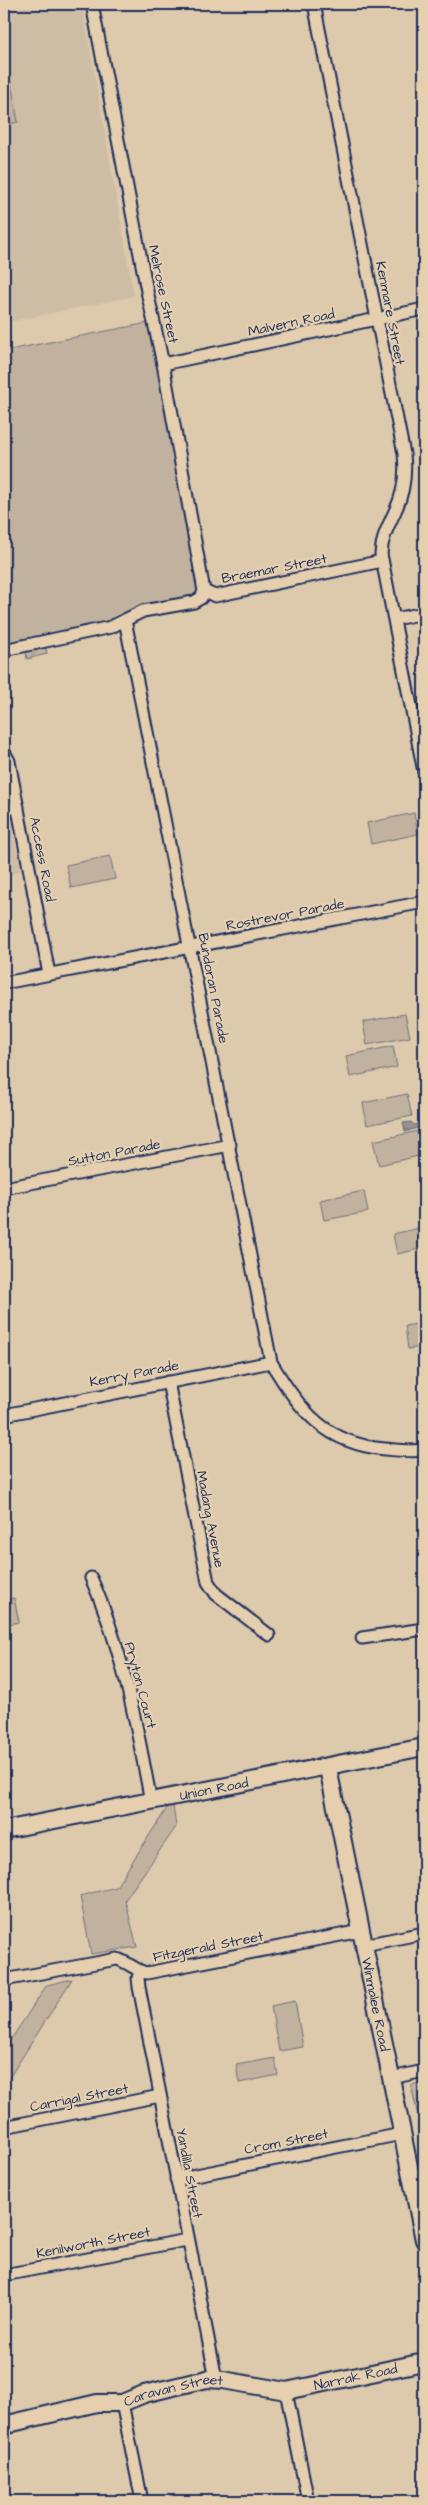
<svg xmlns="http://www.w3.org/2000/svg" width="428" height="2505" font-family="'Architects Daughter',sans-serif">
<style>
.built{fill:#cebda5}
.park{fill:#c1b29f;stroke:#6e707e}
.garden{fill:url(#garden-furrows);stroke:#6e707e}
.water{fill:url(#water-waves);stroke:#656a7c}
.lines{fill:none;stroke-linecap:round;stroke-linejoin:round}
.street-casing{stroke:#1b2f5e;stroke-width:15}
.secondary-casing{stroke:#1b2f5e;stroke-width:20}
.street{stroke:#e5cfae;stroke-width:11}
.secondary{stroke:#e5cfae;stroke-width:16}
.labels{text-anchor:middle;stroke-width:4.5;stroke-linejoin:round;paint-order:stroke}
.street-label{font-size:14px;fill:#1b2f5e;stroke:#e5cfae}
</style>
<defs>
<pattern id="garden-furrows" width="10" height="10" patternUnits="userSpaceOnUse" patternTransform="scale(1.25)"><rect width="10" height="10" fill="#c1b29f"/><path d="M-1 1l2-2M0 10L10 0M9 11l2-2" fill="none" stroke="#9c9185"/></pattern>
<pattern id="water-waves" width="16" height="10" patternUnits="userSpaceOnUse" patternTransform="scale(1.25)"><rect width="16" height="10" fill="#979290"/><path d="M0 5q4-4 8 0t8 0" fill="none" stroke="#7a7879"/></pattern>
</defs>
<rect width="100%" height="100%" fill="#ddc9ab"/>
<filter id="ink" filterUnits="userSpaceOnUse"><feTurbulence type="fractalNoise" baseFrequency=".02" numOctaves="2"/><feDisplacementMap in="SourceGraphic" scale="10" xChannelSelector="R" yChannelSelector="G"/><feConvolveMatrix kernelMatrix="1 2 1 2 8 2 1 2 1" color-interpolation-filters="sRGB"/></filter>
<g filter="url(#ink)">
<g class="built">
<polygon points="34,4 82,4 134,296 4,323 4,10"/>
<polygon points="4,772 20,872 4,875"/>
</g>
<g class="park">
<polygon points="4,44 18,122 4,125"/>
<polygon points="153,322 201,598 4,650 4,351"/>
<polygon points="414,813 418,834 371,844 367,823"/>
<polygon points="110,856 115,879 71,888 66,865"/>
<polygon points="405,1014 410,1037 367,1045 363,1022"/>
<polygon points="393,1046 397,1067 350,1077 346,1056"/>
<polygon points="407,1094 412,1116 367,1125 363,1103"/>
<polygon points="418,1131 423,1155 379,1165 373,1141"/>
<polygon points="364,1191 368,1212 324,1220 320,1200"/>
<polygon points="424,1227 424,1248 397,1254 393,1234"/>
<polygon points="424,1323 424,1347 408,1349 405,1326"/>
<polygon points="14,1598 19,1622 4,1625 4,1600"/>
<polygon points="173,1805 176,1827 125,1900 137,1947 91,1954 80,1896 116,1887 167,1808"/>
<polygon points="72,1979 4,2086 4,2050 47,1985"/>
<polygon points="295,2001 303,2047 279,2051 271,2006"/>
<polygon points="275,2058 278,2075 239,2083 236,2065"/>
<polygon points="424,2082 424,2129 421,2130 411,2085"/>
</g>
<polygon class="garden" points="46,648 47,654 27,659 26,652"/>
<polygon class="water" points="411,1122 414,1125 420,1123 420,1127 405,1132 403,1123"/>
<g class="lines">
<g class="street-casing">
<g id="street">
<path d="M 314,4 L 404,454 C 406,473 404,492 396,509 C 389,525 382,536 381,554 L 424,772"/>
<polyline points="163,364 424,309"/>
<polyline points="204,591 215,596 382,561"/>
<polyline points="395,619 424,613"/>
<path d="M 125,620 L 271,1362 C 299,1410 326,1444 385,1449 C 398,1450 412,1452 424,1450"/>
<polyline points="4,650 111,627 143,611 194,602 201,598 204,591 163,364 147,291 92,4"/>
<polyline points="4,752 9,761 49,974"/>
<polyline points="4,809 18,807"/>
<polyline points="4,983 424,902"/>
<polyline points="4,1188 230,1145"/>
<polyline points="168,1382 208,1582 216,1594 269,1635"/>
<polyline points="4,1415 271,1362"/>
<path d="M 91,1578 C 123,1649 137,1727 151,1802"/>
<polyline points="362,1638 424,1629"/>
<polyline points="364,1945 424,1933"/>
<polyline points="140,1972 138,1978 139,1987 216,2379"/>
<path d="M 4,1980 L 117,1959 C 128,1962 136,1971 147,1973 L 361,1931"/>
<polyline points="391,2078 424,2071"/>
<polyline points="4,2127 160,2096"/>
<polyline points="176,2179 402,2134"/>
<polyline points="4,2275 187,2240"/>
<polyline points="286,2391 308,2501"/>
<polyline points="122,2403 142,2501"/>
</g>
</g>
<g class="secondary-casing">
<g id="secondary">
<path id="s1" d="M 328,1768 L 424,2240"/>
<path id="s2" d="M 4,1830 L 424,1747"/>
<path id="s3" d="M 4,2425 L 97,2403 L 122,2403 L 144,2394 L 207,2379 L 223,2380 L 286,2391 L 424,2362"/>
</g>
</g>
<use href="#street" class="street"/>
<use href="#secondary" class="secondary"/>
</g>
</g>
<g class="labels">
<g class="street-label">
<text transform="translate(164 294) rotate(78)" y="5">Melrose Street</text>
<text transform="translate(391 313) rotate(79)" y="5">Kenmare Street</text>
<text transform="translate(291 322) rotate(-12)" y="5">Malvern Road</text>
<text transform="translate(274 568) rotate(-11)" y="5">Braemar Street</text>
<text transform="translate(43 859) rotate(79)" y="5">Access Road</text>
<text transform="translate(285 914) rotate(-11)" y="5">Rostrevor Parade</text>
<text transform="translate(214 988) rotate(79)" y="5">Bundoran Parade</text>
<text transform="translate(114 1152) rotate(-11)" y="5">Sutton Parade</text>
<text transform="translate(134 1373) rotate(-11)" y="5">Kerry Parade</text>
<text transform="translate(211 1519) rotate(79)" y="5">Madang Avenue</text>
<text transform="translate(141 1685) rotate(75)" y="5">Pryton Court</text>
<text dy="5" stroke="none"><textPath href="#s2" startOffset="214">Union Road</textPath></text>
<text transform="translate(208 1946) rotate(-11)" y="5">Fitzgerald Street</text>
<text dy="5" stroke="none"><textPath href="#s1" startOffset="241">Winmalee Road</textPath></text>
<text transform="translate(79 2097) rotate(-11)" y="5">Carrigal Street</text>
<text transform="translate(286 2141) rotate(-11)" y="5">Crom Street</text>
<text transform="translate(190 2173) rotate(79)" y="5">Yandilla Street</text>
<text transform="translate(93 2242) rotate(-11)" y="5">Kenilworth Street</text>
<text dy="5" stroke="none"><textPath href="#s3" startOffset="360">Narrak Road</textPath></text>
<text dy="5" stroke="none"><textPath href="#s3" startOffset="174">Caravan Street</textPath></text>
</g>
</g>
<rect width="428" height="2505" fill="none" stroke="#e5cfae" stroke-width="20"/>
<rect x="10" y="10" width="408" height="2485" fill="none" stroke="#1b2f5e" stroke-width="2" filter="url(#ink)"/>
</svg>
